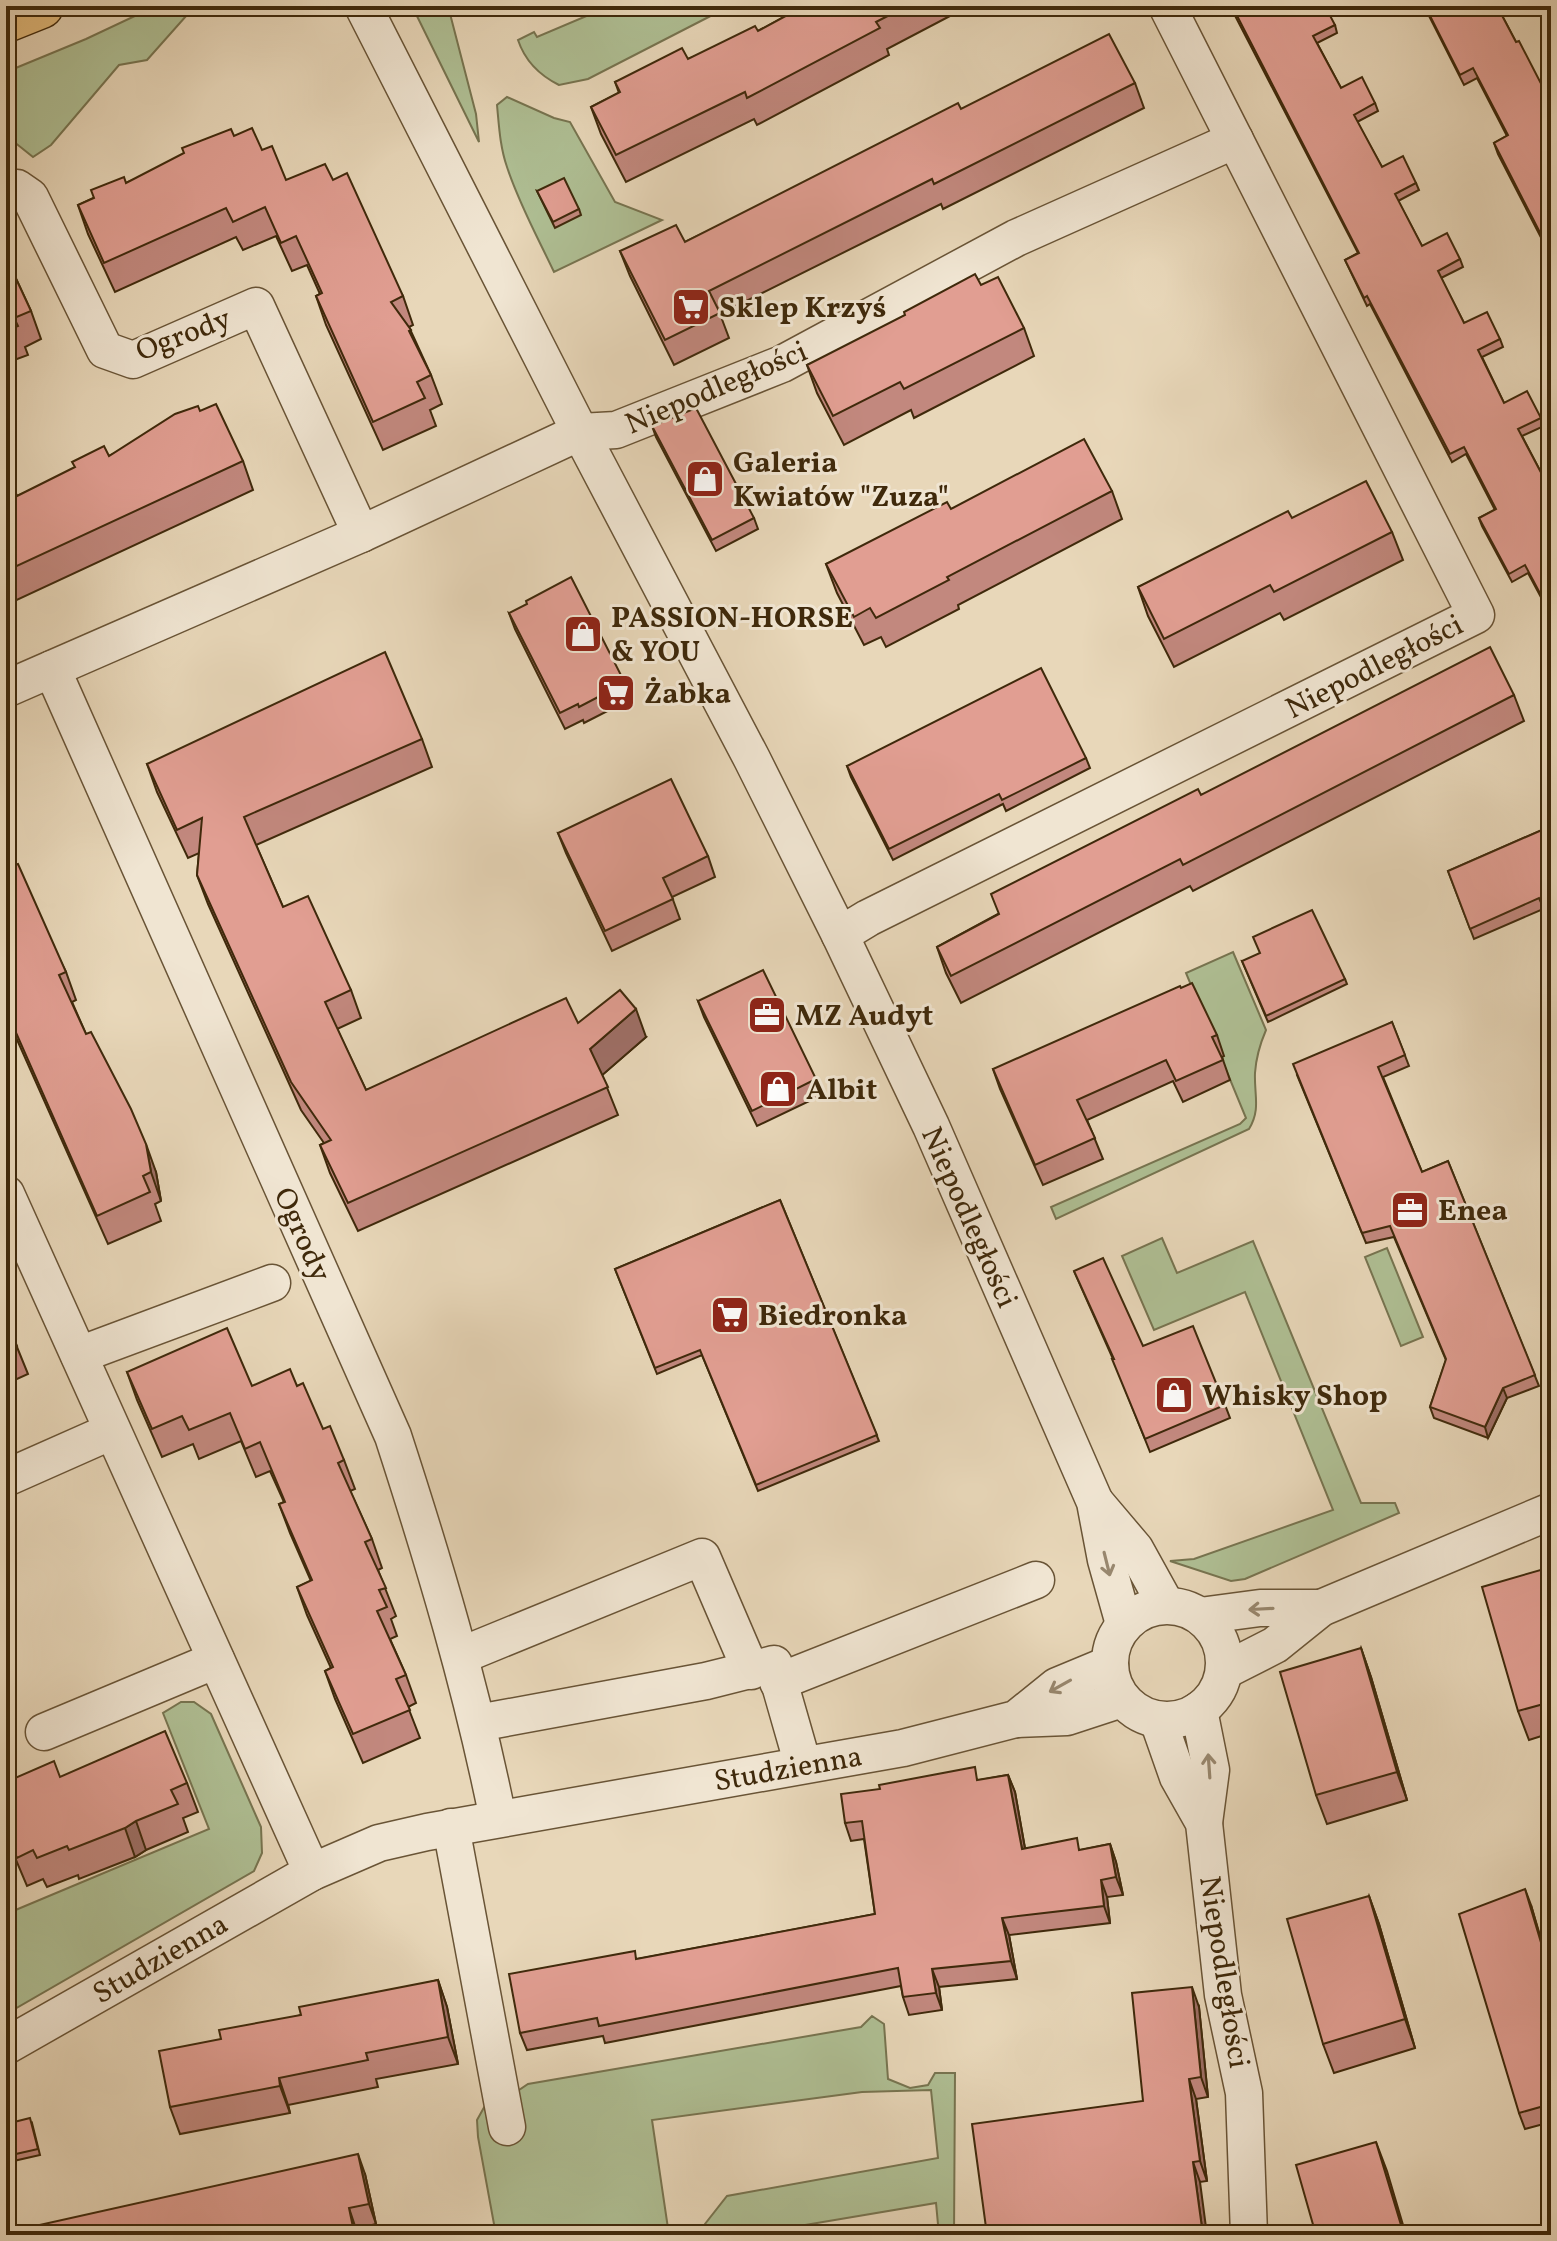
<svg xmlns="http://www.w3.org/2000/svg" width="1557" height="2241" font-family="Vollkorn,serif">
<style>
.green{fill:#afbf94;stroke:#777450;stroke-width:2}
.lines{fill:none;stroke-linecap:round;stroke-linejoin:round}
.minor-casing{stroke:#695436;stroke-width:39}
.major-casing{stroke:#3f290b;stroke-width:47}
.minor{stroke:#f0e5d2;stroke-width:36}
.major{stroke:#e4bc7c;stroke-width:44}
.wall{fill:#c2887e;stroke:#3f290b;stroke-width:2}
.shaded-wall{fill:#9e6f66;stroke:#3f290b;stroke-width:2}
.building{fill:#e19e92;stroke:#3f290b;stroke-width:2}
.oneway{stroke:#98876e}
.labels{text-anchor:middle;stroke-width:6;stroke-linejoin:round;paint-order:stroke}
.poi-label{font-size:30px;font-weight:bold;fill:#3f290b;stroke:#f0e5d2;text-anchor:start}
.street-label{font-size:30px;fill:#3f290b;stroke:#f0e5d2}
</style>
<rect width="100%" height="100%" fill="#e8d7b9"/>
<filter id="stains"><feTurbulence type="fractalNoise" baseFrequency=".0025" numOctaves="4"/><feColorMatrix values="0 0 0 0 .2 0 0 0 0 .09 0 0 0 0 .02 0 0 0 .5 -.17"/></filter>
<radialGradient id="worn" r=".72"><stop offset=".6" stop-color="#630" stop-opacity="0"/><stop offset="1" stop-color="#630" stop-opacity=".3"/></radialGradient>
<g class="green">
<polygon points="156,6 195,6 147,60 119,65 51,145 33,157 13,141 6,143 6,72 86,39"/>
<polygon points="412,6 448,6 476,114 479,142"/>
<path d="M 610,6 L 730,6 L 588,79 L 559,85 C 539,75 525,61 518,40 L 534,32 L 537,37 Z"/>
<path d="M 507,97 L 554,118 L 570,122 L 615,202 L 662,220 L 554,272 C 538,238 519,204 507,167 C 500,147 499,126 497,105 Z"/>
<path d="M 1233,952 L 1266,1030 C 1260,1044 1256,1058 1255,1073 C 1254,1095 1261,1109 1249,1129 L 1056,1219 L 1051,1207 L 1240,1124 L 1246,1118 L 1186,973 Z"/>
<polygon points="1162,1238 1177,1273 1253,1241 1361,1503 1395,1503 1399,1513 1245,1579 1231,1581 1170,1561 1194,1559 1333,1510 1245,1292 1154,1330 1122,1256"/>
<polygon points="1387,1248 1423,1337 1401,1346 1365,1257"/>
<polygon points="181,1702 194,1702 211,1714 261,1827 262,1853 254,1871 6,2014 6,1914 209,1829 163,1713"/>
<polygon points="872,2016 884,2024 888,2079 910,2088 928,2085 935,2073 955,2073 954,2235 939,2235 936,2203 746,2235 707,2235 705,2224 727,2196 938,2158 931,2090 862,2092 652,2120 669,2235 496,2235 478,2137 477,2120 487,2102 513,2094 528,2084 861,2027"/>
</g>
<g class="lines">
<g class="minor-casing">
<g id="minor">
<polyline points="363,6 580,432 752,759 840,935 931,1126 1095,1502 1106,1560 1124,1624"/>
<polyline points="6,190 17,188 30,197 105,350 133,360 256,306 361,534"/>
<path d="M 52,669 L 393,1436 C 434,1562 472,1689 498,1819"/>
<polyline points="6,689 361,534 580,432 616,430 782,364 1016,238 1235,140"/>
<polyline points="840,935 868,918 1476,615 1167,6"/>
<polyline points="6,1194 312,1872"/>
<polyline points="79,1355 272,1283"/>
<polyline points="6,1478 112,1431"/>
<polyline points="1096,1503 1135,1549 1166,1605"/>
<circle cx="1167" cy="1663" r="57"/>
<polyline points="1200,1616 1260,1608 1321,1608"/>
<polyline points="460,1656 702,1557 751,1671"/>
<polyline points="1224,1671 1275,1645 1321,1608 1551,1511"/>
<polyline points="778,1682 1036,1580"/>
<polyline points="1199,1710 1211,1770 1204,1823"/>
<polyline points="1016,1719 1067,1717 1122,1699"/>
<polyline points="1158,1720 1178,1777 1204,1823 1223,1995 1244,2093 1249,2235"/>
<polyline points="478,1723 706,1681 774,1664 803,1765"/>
<polyline points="44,1732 216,1660"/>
<polyline points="451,1827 507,2127"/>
<polyline points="6,2046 312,1872 379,1843 427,1832 903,1748 1016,1719 1057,1686 1110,1664"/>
</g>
</g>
<g class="major-casing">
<polyline id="major" points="6,20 41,6"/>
</g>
<use href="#minor" class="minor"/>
<use href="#major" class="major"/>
</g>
<g class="wall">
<polygon points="804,6 969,6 887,49 889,55 757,125 754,119 626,182 601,134 591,107 619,93 615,82 688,59 758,31"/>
<polygon points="1230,6 1298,6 1300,9 1335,25 1337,33 1317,43 1341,88 1375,103 1378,111 1357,122 1382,167 1416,183 1419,190 1398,201 1422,246 1460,259 1463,267 1441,278 1464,323 1500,339 1503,347 1482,357 1504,403 1541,418 1544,426 1522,436 1546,482 1551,479 1551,616 1528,573 1512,582 1482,526 1479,518 1495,510 1466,454 1452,462 1370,304 1367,306 1345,260 1358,253"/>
<polygon points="1424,6 1497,6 1516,42 1551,103 1551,257 1498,154 1494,143 1507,136 1477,78 1464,85"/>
<polygon points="1135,83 1144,108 943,209 941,204 720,314 729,338 674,365 630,276 620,251 685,242 961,109"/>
<polygon points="234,136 262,150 286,180 333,180 403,296 413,325 409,327 431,375 442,404 430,410 436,426 383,450 326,325 316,296 320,294 307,265 292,271 276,236 243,250 236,237 115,292 88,234 78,205 126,183"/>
<polygon points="537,191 579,209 581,215 555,228"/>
<polygon points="6,257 31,311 41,339 25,347 28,355 6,363"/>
<polygon points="981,285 1024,328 1034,356 914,418 911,410 844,445 817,393 807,365"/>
<polygon points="200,411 243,461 253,490 6,605 6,493 17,496 109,456"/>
<polygon points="652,426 754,518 758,529 716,551 656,437"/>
<polygon points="1112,491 1122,519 958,605 959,609 886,647 881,637 864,645 837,593 826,564 951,509"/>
<polygon points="1292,518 1392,532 1403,560 1284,620 1280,613 1174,667 1148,616 1138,587"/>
<polygon points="509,613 625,683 631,699 584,723 583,720 565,729 515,629"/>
<polygon points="1514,695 1524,721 1193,891 1190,886 961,1003 946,973 937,947 998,914 1201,795"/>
<polygon points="422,739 432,767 256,845 283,907 351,990 361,1018 337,1029 366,1090 578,1023 646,1037 602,1075 618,1115 358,1231 330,1173 320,1145 324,1143 301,1110 208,904 197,875 199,853 188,858 157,792 147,764"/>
<polygon points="1086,758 1090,768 1006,811 1003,804 893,860 851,777 847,766"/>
<polygon points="1551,826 1551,927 1543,909 1474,939 1448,871"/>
<polygon points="558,833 708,856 715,877 672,897 680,919 612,951 566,853"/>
<polygon points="6,855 66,972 76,1000 72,1002 86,1034 156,1172 161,1201 155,1204 161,1221 108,1244 6,1015"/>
<polygon points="1242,961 1345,979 1347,984 1268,1022"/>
<polygon points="698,1001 816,1079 822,1095 757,1126 704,1017"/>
<polygon points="1392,1022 1409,1066 1383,1077 1422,1172 1448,1161 1539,1386 1507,1398 1488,1438 1434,1418 1430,1407 1446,1360 1394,1237 1366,1243 1297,1075"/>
<polygon points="1217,1035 1224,1056 1222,1057 1230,1080 1183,1102 1173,1081 1087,1120 1103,1159 1043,1185 1000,1089 993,1069"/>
<polygon points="780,1200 879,1441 758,1491 702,1355 657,1374 615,1269"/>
<polygon points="1074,1271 1143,1346 1225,1405 1230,1418 1150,1452 1113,1359"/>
<polygon points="6,1320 28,1374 6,1384"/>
<polygon points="127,1372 252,1386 297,1386 323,1429 344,1460 355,1489 350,1491 372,1539 382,1568 378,1570 396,1616 391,1619 397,1636 390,1639 406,1675 416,1703 408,1707 420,1738 363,1763 335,1699 325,1671 331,1668 307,1615 297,1587 311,1581 290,1533 279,1504 284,1502 270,1471 256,1477 241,1441 199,1459 193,1444 162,1457 137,1400"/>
<polygon points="1551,1567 1551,1733 1529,1740 1518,1711"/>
<polygon points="1361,1648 1371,1677 1407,1800 1327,1824 1316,1795"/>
<polygon points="1008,1775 1015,1792 1025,1848 1081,1850 1110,1844 1116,1862 1123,1895 1107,1897 1110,1923 1009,1935 1017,1979 939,1987 942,2010 909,2015 903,1997 901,1986 605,2043 603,2036 527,2050 520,2033 638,1959 875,1914 864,1839 851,1841 845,1823 980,1780"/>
<polygon points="60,1777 187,1783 198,1812 183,1818 188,1832 146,1850 135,1857 79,1879 78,1875 47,1887 43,1879 27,1886 8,1841 6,1841 6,1782"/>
<polygon points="1369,1896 1379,1924 1415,2048 1334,2073 1323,2044"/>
<polygon points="1531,1905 1551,1973 1551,2122 1525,2129 1519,2113"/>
<polygon points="438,1980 447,2007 458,2064 376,2079 378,2087 288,2105 290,2113 180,2134 170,2107 221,2039 301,2015"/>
<polygon points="1199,2007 1208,2097 1196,2099 1207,2181 1200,2182 1143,2101"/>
<polygon points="32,2123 40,2155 9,2162 6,2152"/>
<polygon points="365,2174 376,2224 356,2229 357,2235 37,2235"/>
</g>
<g class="shaded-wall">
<polygon points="636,1009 646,1037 600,1077 590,1049"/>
<polygon points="146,1144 156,1172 161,1201 151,1172"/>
<polygon points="1503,1388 1507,1398 1488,1438 1485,1427"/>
<polygon points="1361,1648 1371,1677 1407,1800 1397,1772"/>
<polygon points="1008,1775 1015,1792 1028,1866 1022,1849"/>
<polygon points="136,1821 146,1850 135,1857 125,1828"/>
<polygon points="1110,1844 1116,1862 1123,1895 1116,1877"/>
<polygon points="1101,1880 1107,1897 1110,1923 1104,1906"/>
<polygon points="1525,1889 1531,1905 1551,1976"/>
<polygon points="1369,1896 1379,1924 1415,2048 1405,2019"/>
<polygon points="1002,1918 1009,1935 1017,1979 1011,1961"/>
<polygon points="932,1969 939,1987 942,2010 936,1993"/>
<polygon points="438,1980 447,2007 458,2064 448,2037"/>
<polygon points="1192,1987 1199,2007 1208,2097 1201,2077"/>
<polygon points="279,2078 288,2105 290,2113 280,2086"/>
<polygon points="1189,2079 1196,2099 1207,2181 1200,2161"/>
<polygon points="1376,2142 1387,2171 1406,2235 1404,2235"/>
<polygon points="358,2154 365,2174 376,2224 369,2204"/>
<polygon points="1193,2162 1200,2182 1207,2235 1203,2235"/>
<polygon points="349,2208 356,2229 357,2235 355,2235"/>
</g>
<g class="building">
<polygon points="804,6 907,6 876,22 880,28 747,98 745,92 616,155 591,107 620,92 615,82 682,48 688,59 755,26 758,31"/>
<polygon points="1232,6 1298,6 1300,9 1306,6 1325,6 1335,25 1313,36 1341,88 1362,77 1375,103 1354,115 1382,167 1403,156 1416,183 1395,194 1422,246 1447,233 1460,259 1438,271 1464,323 1487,312 1500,339 1478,350 1504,403 1527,391 1541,418 1518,429 1546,482 1551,479 1551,614 1525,565 1509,574 1479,518 1496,509 1464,447 1450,454 1367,296 1364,298 1345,260 1359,253"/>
<polygon points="1425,6 1497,6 1516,42 1519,41 1551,103 1551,254 1494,143 1508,135 1473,68 1460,75"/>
<polygon points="1109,34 1135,83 934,184 932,179 709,291 720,313 665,340 620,251 676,225 685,242 958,103 961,109"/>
<polygon points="252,128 262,150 272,146 286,180 325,164 333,180 347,173 403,296 391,302 411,330 409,331 431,375 417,382 425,398 373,422 316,296 322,293 296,236 281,243 265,207 233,222 226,208 104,263 78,205 94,198 91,190 124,177 126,183 184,153 182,148 231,129 234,136"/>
<polygon points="564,178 579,209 553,222 537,191"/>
<polygon points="6,257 31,311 14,318 18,326 6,331"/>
<polygon points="975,274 981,285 998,277 1024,328 904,389 900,382 833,416 807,365 905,315 904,312"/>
<polygon points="216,404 243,461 6,571 6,493 14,488 17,496 75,467 72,462 104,446 109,456 175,414 198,406 200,411"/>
<polygon points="696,408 754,518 712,540 652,426"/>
<polygon points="1084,439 1112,491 947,577 949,580 876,618 870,608 854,617 826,564 947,502 951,509"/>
<polygon points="1366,481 1392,532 1274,592 1270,585 1164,639 1138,587 1288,511 1292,518"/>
<polygon points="571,577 625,683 579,707 578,704 560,713 509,613 527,604 526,601"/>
<polygon points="1490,647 1514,695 1183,865 1180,859 951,976 937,947 999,914 991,894 1198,789 1201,795"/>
<polygon points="385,652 422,739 244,817 283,907 308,896 351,990 325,1002 366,1090 566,998 578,1023 620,990 636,1009 590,1049 608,1087 348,1203 320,1145 331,1140 291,1082 197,875 202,818 177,830 147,764"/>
<polygon points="1041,668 1086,758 1002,800 999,794 889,849 847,766"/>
<polygon points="671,779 708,856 663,878 673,899 605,931 558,833"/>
<polygon points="1551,826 1551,925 1539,898 1470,929 1448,871"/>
<polygon points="6,855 11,866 18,864 66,972 59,975 86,1034 91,1032 131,1109 146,1144 151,1172 143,1176 150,1192 97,1216 6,1010"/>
<polygon points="1312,910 1345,979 1266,1016 1242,961 1260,953 1253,937"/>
<polygon points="763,970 816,1079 752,1111 698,1001"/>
<polygon points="1192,983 1217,1035 1212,1037 1223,1060 1176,1081 1166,1060 1077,1100 1095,1138 1035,1165 993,1069 1180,986 1181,988"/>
<polygon points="1392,1022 1405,1055 1378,1067 1422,1172 1448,1161 1535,1375 1503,1388 1485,1427 1430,1407 1446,1359 1390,1226 1362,1233 1293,1064"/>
<polygon points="780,1200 877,1435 756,1485 700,1350 655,1368 615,1269"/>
<polygon points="1103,1258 1143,1346 1193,1326 1225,1405 1145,1439 1112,1359 1114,1359 1074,1271"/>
<polygon points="6,1320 17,1346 6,1351"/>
<polygon points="227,1328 252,1386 290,1369 297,1386 303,1383 323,1429 330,1426 344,1460 338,1463 372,1539 365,1542 386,1588 379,1590 387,1607 377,1611 406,1675 396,1679 410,1710 353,1734 325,1671 333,1667 297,1587 312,1580 279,1504 285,1502 260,1442 245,1449 230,1413 189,1430 182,1416 152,1429 127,1372"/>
<polygon points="1551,1567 1551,1702 1518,1711 1482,1587"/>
<polygon points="1361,1648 1397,1772 1316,1795 1280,1672"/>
<polygon points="165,1731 187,1783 171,1790 178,1804 136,1821 125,1828 69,1850 67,1846 37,1858 33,1850 17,1858 6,1833 6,1782 54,1761 60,1777"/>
<polygon points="975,1767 977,1780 1008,1775 1022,1849 1077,1838 1079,1850 1110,1844 1116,1877 1101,1880 1104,1906 1002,1918 1011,1961 932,1969 936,1993 903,1997 898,1968 599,2026 597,2018 520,2033 509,1974 635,1951 636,1959 875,1914 862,1821 845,1823 841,1794 880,1789 879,1785"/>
<polygon points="1525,1889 1551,1976 1551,2104 1519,2113 1459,1914"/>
<polygon points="1369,1896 1405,2019 1323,2044 1287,1919"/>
<polygon points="438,1980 448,2037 366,2053 368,2060 279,2078 280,2086 170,2107 159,2051 221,2039 219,2030 301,2015 299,2007"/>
<polygon points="1192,1987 1201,2077 1189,2079 1200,2161 1193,2162 1203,2235 987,2235 972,2124 1143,2101 1132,1993"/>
<polygon points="30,2118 38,2149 7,2156 6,2124"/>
<polygon points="1376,2142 1404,2235 1316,2235 1296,2165"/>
<polygon points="358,2154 369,2204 349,2208 354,2232 340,2235 288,2235 286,2227 250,2235 37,2235 35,2226"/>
</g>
<defs><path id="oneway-shaft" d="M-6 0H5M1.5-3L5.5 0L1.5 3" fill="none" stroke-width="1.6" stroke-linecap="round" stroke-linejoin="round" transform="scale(2)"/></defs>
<g class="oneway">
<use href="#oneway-shaft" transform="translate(1107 1564) rotate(76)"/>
<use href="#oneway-shaft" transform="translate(1261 1609) rotate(177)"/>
<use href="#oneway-shaft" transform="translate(1060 1686) rotate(151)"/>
<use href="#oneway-shaft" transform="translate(1209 1766) rotate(-94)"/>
</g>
<defs>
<g id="supermarket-square" transform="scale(2)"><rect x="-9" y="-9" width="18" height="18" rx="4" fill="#8f2418" stroke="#f0e5d2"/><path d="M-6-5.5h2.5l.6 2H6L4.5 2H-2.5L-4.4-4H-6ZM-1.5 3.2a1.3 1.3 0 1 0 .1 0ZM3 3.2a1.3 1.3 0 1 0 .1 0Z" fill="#fff"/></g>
<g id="shop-square" transform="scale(2)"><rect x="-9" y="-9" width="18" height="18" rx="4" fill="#8f2418" stroke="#f0e5d2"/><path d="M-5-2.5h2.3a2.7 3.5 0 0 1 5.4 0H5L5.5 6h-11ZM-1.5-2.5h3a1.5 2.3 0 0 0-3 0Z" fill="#fff"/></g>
<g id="office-square" transform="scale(2)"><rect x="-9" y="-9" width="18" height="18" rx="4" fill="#8f2418" stroke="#f0e5d2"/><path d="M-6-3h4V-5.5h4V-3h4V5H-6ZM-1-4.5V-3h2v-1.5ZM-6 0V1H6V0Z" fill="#fff"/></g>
</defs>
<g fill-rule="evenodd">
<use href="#supermarket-square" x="691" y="307"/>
<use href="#shop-square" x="705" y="479"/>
<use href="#shop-square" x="583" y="634"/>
<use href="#supermarket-square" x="616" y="693"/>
<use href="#office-square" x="767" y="1015"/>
<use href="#shop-square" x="778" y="1089"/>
<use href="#office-square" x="1410" y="1210"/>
<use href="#supermarket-square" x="730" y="1315"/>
<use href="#shop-square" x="1174" y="1395"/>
</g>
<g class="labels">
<g class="poi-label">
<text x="719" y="317">Sklep Krzyś</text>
<text x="733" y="472">Galeria<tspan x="733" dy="34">Kwiatów "Zuza"</tspan></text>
<text x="611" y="627">PASSION-HORSE<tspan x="611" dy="34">&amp; YOU</tspan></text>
<text x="644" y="703">Żabka</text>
<text x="795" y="1025">MZ Audyt</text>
<text x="806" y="1099">Albit</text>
<text x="1438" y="1220">Enea</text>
<text x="758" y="1325">Biedronka</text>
<text x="1202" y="1405">Whisky Shop</text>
</g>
<g class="street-label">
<text transform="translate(183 334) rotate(-21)" y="10">Ogrody</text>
<text transform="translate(716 387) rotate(-23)" y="10">Niepodległości</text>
<text transform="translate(1374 666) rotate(-27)" y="10">Niepodległości</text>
<text transform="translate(970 1217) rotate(66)" y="10">Niepodległości</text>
<text transform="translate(303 1234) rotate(66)" y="10">Ogrody</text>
<text transform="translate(788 1768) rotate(-10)" y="10">Studzienna</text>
<text transform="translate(160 1958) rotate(-30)" y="10">Studzienna</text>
<text transform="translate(1225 1972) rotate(81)" y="10">Niepodległości</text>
</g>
</g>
<rect width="1557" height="2241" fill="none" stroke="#e8d7b9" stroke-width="32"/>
<rect x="8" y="8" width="1541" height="2225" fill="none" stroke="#3f290b" stroke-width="4"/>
<rect x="16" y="16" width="1525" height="2209" fill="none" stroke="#3f290b" stroke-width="2"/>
<rect width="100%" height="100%" filter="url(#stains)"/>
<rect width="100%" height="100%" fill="url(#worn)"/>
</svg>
